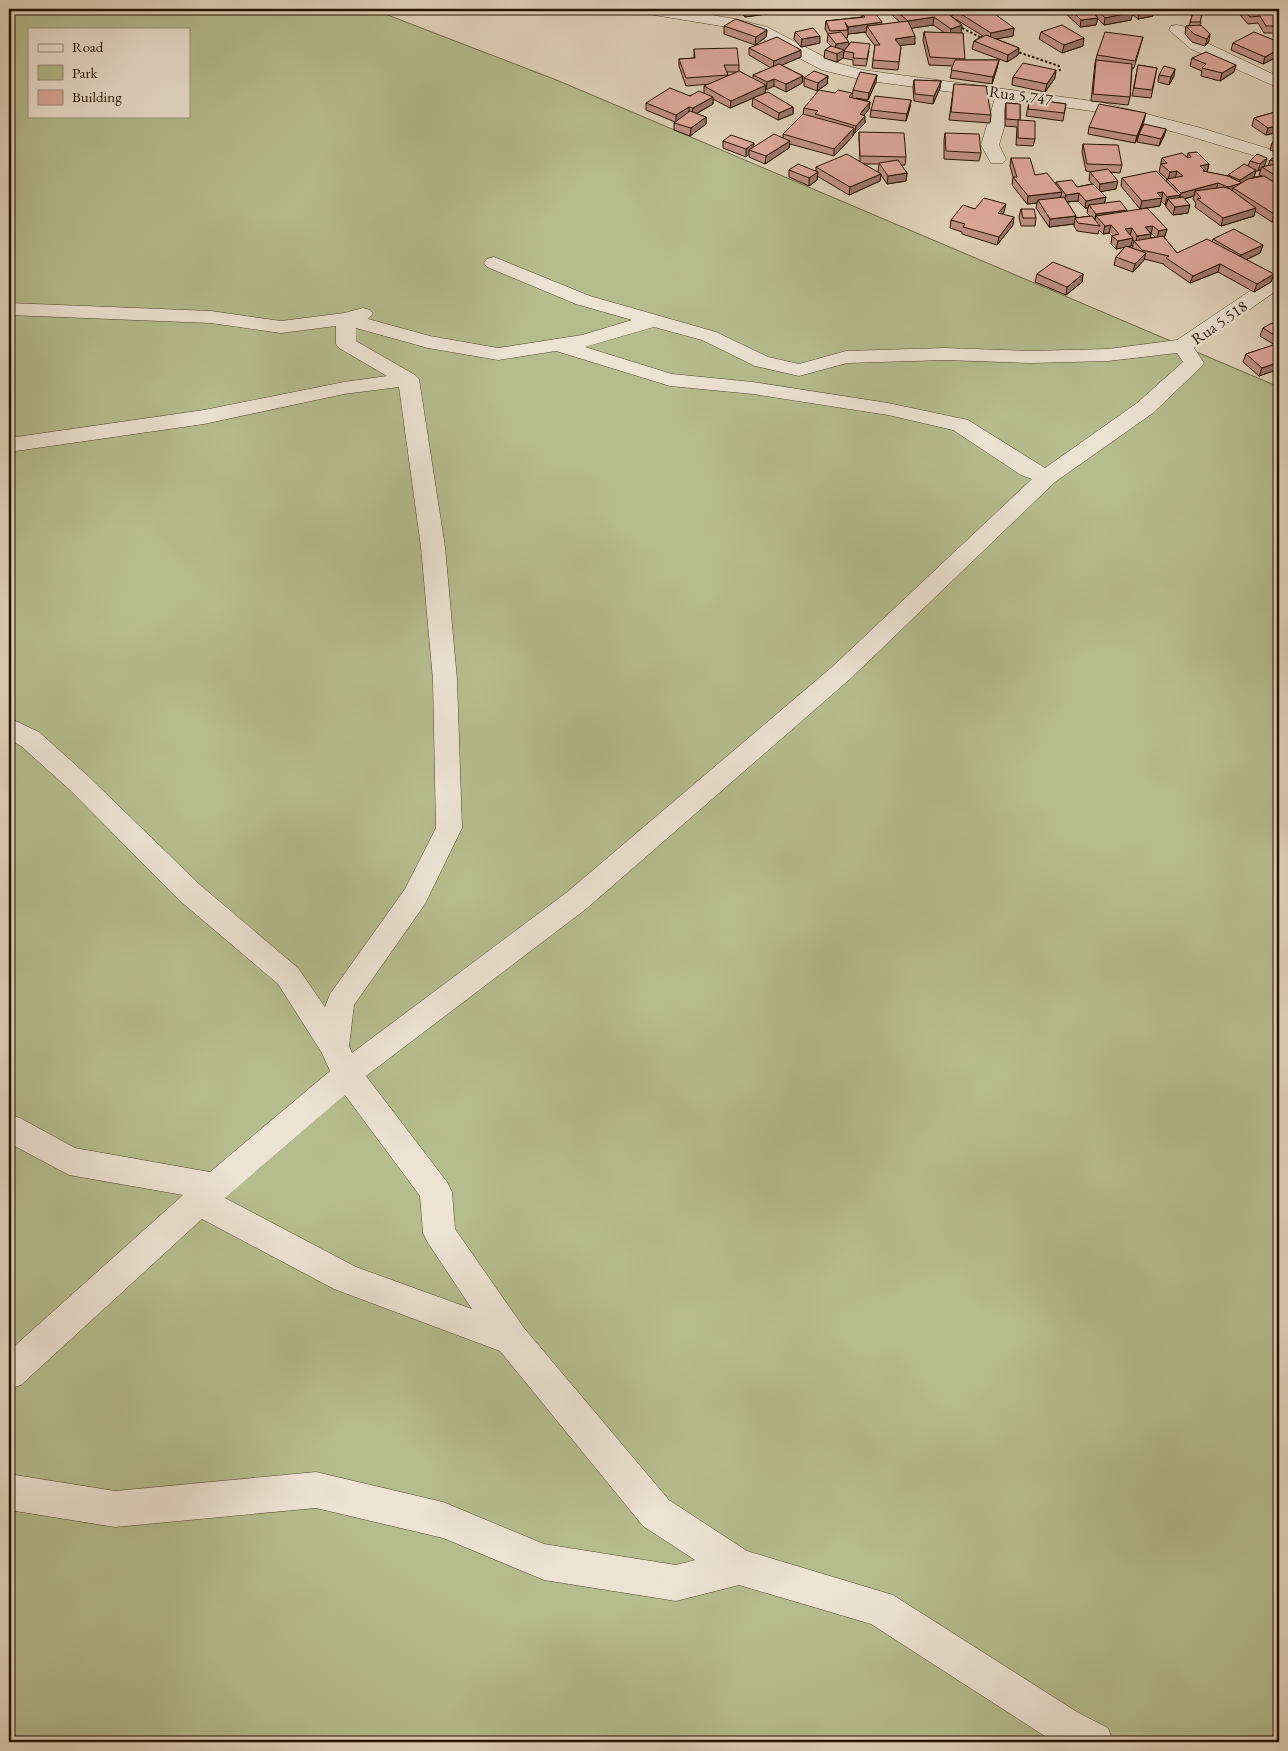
<svg xmlns="http://www.w3.org/2000/svg" width="1288" height="1751" font-family="'EB Garamond',serif">
<style>
.green{fill:#b5bc8e;stroke:#6d6647;fill-rule:evenodd}
.lines{fill:none;stroke-linecap:round;stroke-linejoin:round}
.minor-casing{stroke:#54422f;stroke-width:1}
.path{stroke:#251100;stroke-width:2;stroke-dasharray:2.5 2;stroke-linecap:butt}
.minor{fill:#ece3d3;fill-rule:evenodd}
.wall{fill:#c09287;stroke:#251100;fill-rule:evenodd}
.shaded-wall{fill:#9c776e;stroke:#251100}
.building{fill:#dfaa9d;stroke:#251100}
.labels{text-anchor:middle;stroke-width:4.5;stroke-linejoin:round;paint-order:stroke}
.far-street-label{font-size:16px;fill:#251100;stroke:#ece3d3}
</style>
<rect width="100%" height="100%" fill="#e2d4bb"/>
<filter id="stains"><feTurbulence type="fractalNoise" baseFrequency=".004" numOctaves="4"/><feColorMatrix values="0 0 0 0 .2 0 0 0 0 .09 0 0 0 0 .02 0 0 0 .5 -.17"/></filter>
<radialGradient id="worn" r=".72"><stop offset=".6" stop-color="#630" stop-opacity="0"/><stop offset="1" stop-color="#630" stop-opacity=".3"/></radialGradient>
<path class="green" d="M 23,9 L 372,9 L 559,81 L 1279,387 L 1279,1742 L 9,1742 L 9,15 ZM 29,29 L 189,29 L 189,116 L 29,116 Z"/>
<g class="lines">
<g class="minor-casing">
<g id="minor">
<polygon points="9,9 21,9 19,12 9,15"/>
<polygon points="640,9 677,9 735,19 767,27 834,62 863,70 1100,102 1201,128 1279,152 1279,163 1189,136 1099,112 1012,100 999,145 1006,159 1003,163 991,163 981,145 995,98 863,80 822,70 755,35 727,27 648,14"/>
<polygon points="1177,25 1183,26 1203,41 1279,77 1279,88 1191,49 1169,30 1171,26"/>
<path d="M 494,257 L 590,296 L 716,332 L 768,357 L 799,364 L 846,351 L 945,348 L 1030,351 L 1108,349 L 1177,340 L 1272,276 L 1279,274 L 1279,289 L 1194,348 L 1204,363 L 1201,367 L 1153,413 L 1055,482 L 850,679 L 586,909 L 366,1076 L 447,1182 L 452,1192 L 455,1229 L 524,1328 L 669,1500 L 747,1551 L 893,1595 L 1077,1712 L 1108,1728 L 1113,1742 L 1054,1742 L 871,1624 L 739,1585 L 676,1601 L 544,1580 L 443,1538 L 316,1508 L 115,1527 L 9,1510 L 9,1474 L 115,1491 L 316,1472 L 443,1502 L 544,1544 L 676,1565 L 695,1560 L 643,1526 L 500,1351 L 334,1289 L 202,1219 L 21,1385 L 9,1389 L 9,1351 L 183,1195 L 69,1175 L 9,1143 L 9,1114 L 20,1118 L 75,1148 L 210,1172 L 330,1071 L 322,1053 L 278,984 L 179,900 L 70,790 L 21,746 L 9,739 L 9,718 L 39,732 L 88,776 L 199,884 L 298,968 L 325,1007 L 330,994 L 405,889 L 436,828 L 433,680 L 421,547 L 399,387 L 344,394 L 204,424 L 9,452 L 9,438 L 204,410 L 344,382 L 387,376 L 339,348 L 336,344 L 336,326 L 281,333 L 211,323 L 9,315 L 9,303 L 211,311 L 281,321 L 344,313 L 363,308 L 370,310 L 373,314 L 368,319 L 430,336 L 498,348 L 582,335 L 632,320 L 576,304 L 487,267 L 484,263 L 487,259 ZM 654,327 L 702,340 L 755,366 L 799,376 L 847,363 L 945,360 L 1030,363 L 1108,361 L 1177,353 L 1183,362 L 1137,403 L 1045,468 L 968,420 L 888,403 L 753,382 L 672,374 L 585,347 ZM 356,328 L 428,348 L 498,360 L 556,351 L 670,386 L 753,394 L 888,415 L 953,430 L 1021,475 L 1032,479 L 832,667 L 566,893 L 352,1053 L 349,1046 L 354,1005 L 425,904 L 462,828 L 457,680 L 445,547 L 419,379 L 415,375 L 356,341 ZM 345,1095 L 420,1196 L 423,1233 L 428,1243 L 472,1309 L 356,1267 L 225,1198 Z"/>
</g>
</g>
<g class="path">
<polyline points="958,26 984,39"/>
<polyline points="1015,51 1059,66 1060,71"/>
</g>
<use href="#minor" class="minor"/>
</g>
<g class="wall">
<polygon points="711,9 730,9 730,11 715,14"/>
<polygon points="738,9 766,9 766,14 745,17"/>
<polygon points="822,9 872,9 826,14"/>
<polygon points="894,9 952,16 953,9 1014,28 1013,36 996,39 1019,48 1018,55 1007,62 972,49 974,41 983,36 952,17 961,33 959,33 963,33 964,60 999,60 997,68 992,84 950,78 953,66 929,65 923,40 924,32 945,33 933,25 911,28 915,44 900,45 901,47 898,70 872,68 875,46 866,34 866,32 848,34 847,38 846,38 849,44 869,51 866,66 853,65 853,60 843,58 844,50 843,58 837,62 824,58 825,50 831,46 827,42 828,34 825,29 826,21 862,17 862,14 882,25 900,22 893,16"/>
<polygon points="1064,9 1154,9 1153,16 1138,19 1132,14 1131,20 1104,25 1097,18 1096,25 1080,27 1063,11"/>
<polygon points="1243,9 1279,13 1279,33 1264,33 1258,23 1248,24 1241,16"/>
<polygon points="1193,13 1201,22 1200,25 1209,41 1205,46 1192,42 1185,34 1186,26 1189,26"/>
<polygon points="724,26 767,30 766,37 755,45 724,34"/>
<polygon points="795,32 820,43 801,47 794,39"/>
<polygon points="1041,32 1083,46 1062,53 1039,39"/>
<polygon points="1143,37 1134,68 1132,68 1130,97 1128,105 1091,101 1095,63 1097,55"/>
<polygon points="1279,37 1279,56 1263,64 1231,50 1233,43 1276,41 1276,39"/>
<path d="M 749,48 L 801,57 L 781,65 L 803,76 L 802,83 L 786,92 L 774,86 L 765,89 L 765,93 L 793,107 L 793,114 L 778,120 L 752,106 L 753,98 L 730,108 L 713,99 L 713,104 L 696,114 L 706,117 L 706,124 L 690,136 L 674,130 L 674,123 L 675,122 L 646,110 L 646,103 L 704,93 L 704,86 L 711,84 L 686,86 L 679,66 L 679,59 L 694,58 L 694,49 L 739,65 L 739,71 L 753,79 L 753,75 L 771,68 L 749,55 ZM 727,72 L 737,72 L 728,76 Z"/>
<polygon points="1192,58 1234,72 1220,81 1201,76 1202,71 1190,66"/>
<polygon points="1138,65 1157,68 1151,98 1132,96"/>
<polygon points="1159,75 1174,76 1169,85 1158,82"/>
<polygon points="828,76 827,84 817,91 804,86 804,78"/>
<polygon points="1013,77 1055,78 1045,92 1012,85"/>
<polygon points="914,80 941,81 940,88 933,104 914,101 913,87"/>
<polygon points="876,82 868,100 856,98 870,102 869,109 864,115 865,123 855,133 854,133 853,136 834,156 790,144 789,148 765,164 749,157 749,154 746,157 723,148 723,141 754,147 783,138 783,134 803,114 804,108 852,97 853,90"/>
<polygon points="954,84 991,115 990,123 949,120"/>
<polygon points="1030,99 1066,104 1063,121 1026,116"/>
<polygon points="911,100 910,107 906,121 870,117 871,110"/>
<polygon points="1006,103 1020,104 1020,121 1035,139 1033,146 1016,145 1017,127 1005,126 1005,110"/>
<polygon points="1279,111 1279,132 1266,135 1252,126 1254,118"/>
<polygon points="1144,121 1135,143 1088,134 1089,127"/>
<polygon points="1166,129 1164,136 1159,146 1137,142 1139,134"/>
<path d="M 859,132 L 906,157 L 905,165 L 901,165 L 907,173 L 906,181 L 887,184 L 881,175 L 880,181 L 849,195 L 817,176 L 817,180 L 809,186 L 789,177 L 789,170 L 816,171 L 816,167 L 860,161 L 859,139 ZM 864,164 L 879,164 L 878,171 L 879,173 Z"/>
<polygon points="945,133 981,153 979,161 944,159 944,140"/>
<polygon points="1279,133 1279,153 1270,150 1272,143 1277,138 1278,134"/>
<path d="M 1083,144 L 1122,165 L 1120,173 L 1110,172 L 1116,189 L 1100,191 L 1106,197 L 1104,203 L 1127,211 L 1167,229 L 1165,236 L 1164,237 L 1177,253 L 1212,242 L 1213,239 L 1263,245 L 1260,253 L 1246,260 L 1274,274 L 1271,282 L 1254,292 L 1218,272 L 1190,283 L 1164,265 L 1164,264 L 1144,259 L 1144,260 L 1133,272 L 1114,265 L 1116,257 L 1125,247 L 1116,249 L 1111,244 L 1112,236 L 1109,233 L 1103,234 L 1099,230 L 1098,234 L 1077,231 L 1074,226 L 1074,224 L 1049,227 L 1036,208 L 1037,203 L 1027,204 L 1012,185 L 1013,177 L 1010,166 L 1011,158 L 1035,175 L 1056,184 L 1056,182 L 1077,187 L 1092,184 L 1089,180 L 1090,172 L 1092,172 L 1086,171 L 1082,152 ZM 1078,201 L 1085,208 L 1088,208 L 1087,213 L 1090,216 L 1076,218 L 1076,216 L 1067,202 ZM 1151,233 L 1155,237 L 1150,238 ZM 1132,240 L 1134,241 L 1132,248 L 1128,246 L 1131,246 Z"/>
<path d="M 1188,153 L 1209,164 L 1207,172 L 1227,176 L 1228,175 L 1248,166 L 1250,161 L 1265,165 L 1264,166 L 1268,166 L 1270,160 L 1279,155 L 1279,232 L 1274,230 L 1276,222 L 1277,220 L 1272,222 L 1255,211 L 1254,216 L 1221,226 L 1195,207 L 1196,203 L 1193,199 L 1194,196 L 1185,199 L 1188,213 L 1173,215 L 1166,207 L 1166,205 L 1165,205 L 1161,201 L 1160,206 L 1140,209 L 1121,186 L 1122,178 L 1166,181 L 1167,179 L 1159,172 L 1162,158 L 1187,157 ZM 1261,169 L 1259,175 L 1262,176 L 1254,177 L 1256,171 L 1258,171 Z"/>
<polygon points="975,209 1004,212 1003,214 1013,225 997,245 962,234 962,232 950,228 951,220"/>
<polygon points="1021,209 1036,218 1035,226 1021,226 1019,217"/>
<polygon points="1037,274 1083,274 1082,282 1066,295 1035,282"/>
<polygon points="1279,321 1279,369 1259,376 1243,362 1246,354 1275,345 1260,336 1263,328 1275,325 1276,323"/>
</g>
<g class="shaded-wall">
<polygon points="715,9 730,9 730,11 715,14"/>
<polygon points="754,9 766,9 766,14 745,17 745,10"/>
<polygon points="827,9 872,9 826,14"/>
<polygon points="1097,9 1096,17 1091,10"/>
<polygon points="1154,9 1153,16 1138,19 1139,11"/>
<polygon points="1133,12 1131,20 1104,25 1105,18"/>
<polygon points="934,17 933,25 907,29 908,21"/>
<polygon points="1098,18 1096,25 1080,27 1081,20"/>
<polygon points="882,22 881,30 867,26 866,32 848,34 848,27"/>
<polygon points="962,25 961,33 950,36 951,29"/>
<polygon points="1014,28 1013,36 990,40 991,33"/>
<polygon points="767,30 766,37 755,45 756,37"/>
<polygon points="1210,34 1209,41 1205,46 1207,39"/>
<polygon points="820,36 820,43 801,47 802,39"/>
<polygon points="915,36 915,44 894,46 895,39"/>
<polygon points="1084,38 1083,46 1062,53 1064,45"/>
<polygon points="849,42 848,50 844,50 843,58 837,62 837,54 835,52 836,44"/>
<polygon points="1019,48 1018,55 1007,62 1008,55"/>
<polygon points="1279,49 1279,56 1263,64 1265,57"/>
<polygon points="801,50 801,57 773,69 774,61"/>
<polygon points="999,60 997,68 992,84 993,77"/>
<polygon points="1236,65 1234,72 1220,81 1222,73"/>
<polygon points="1175,69 1174,76 1169,85 1171,77"/>
<polygon points="1056,70 1055,78 1045,92 1047,84"/>
<polygon points="877,75 876,82 868,100 869,93"/>
<polygon points="803,76 802,83 786,92 786,84"/>
<polygon points="828,76 827,84 817,91 818,83"/>
<polygon points="774,79 774,86 766,90 767,82"/>
<polygon points="941,81 940,88 933,104 934,96"/>
<polygon points="766,85 765,93 730,108 731,101"/>
<polygon points="713,97 713,104 692,116 693,108"/>
<polygon points="911,100 910,107 906,121 907,114"/>
<polygon points="870,102 869,109 859,122 860,114"/>
<polygon points="689,107 689,114 676,122 676,115"/>
<polygon points="793,107 793,114 778,120 779,113"/>
<polygon points="1146,113 1144,121 1135,143 1137,136"/>
<polygon points="865,116 865,123 855,133 856,126"/>
<polygon points="706,117 706,124 690,136 691,128"/>
<polygon points="1279,125 1279,132 1266,135 1268,128"/>
<polygon points="854,128 853,136 834,156 834,149"/>
<polygon points="1166,129 1164,136 1159,146 1161,139"/>
<polygon points="790,141 789,148 765,164 766,156"/>
<polygon points="754,143 754,151 749,150 749,154 746,157 746,149"/>
<polygon points="1267,158 1265,165 1263,167 1262,167 1261,169 1258,171 1260,164"/>
<polygon points="1209,164 1207,172 1204,172 1200,166"/>
<polygon points="1256,170 1254,177 1233,188 1232,193 1226,195 1228,187 1239,184 1240,180"/>
<polygon points="1177,171 1175,179 1168,180 1170,172"/>
<polygon points="818,172 817,180 809,186 809,178"/>
<polygon points="907,173 906,181 887,184 888,176"/>
<polygon points="881,174 880,181 849,195 850,187"/>
<polygon points="1118,181 1116,189 1099,192 1100,184"/>
<polygon points="1218,183 1216,190 1195,191 1194,196 1179,200 1181,193"/>
<polygon points="1062,192 1060,199 1038,200 1037,203 1027,204 1028,196"/>
<polygon points="1163,192 1160,206 1140,209 1142,201 1157,193"/>
<polygon points="1079,193 1078,201 1064,202 1066,195"/>
<polygon points="1180,195 1178,203 1168,199 1166,205 1165,205 1167,197"/>
<polygon points="1106,197 1104,205 1089,205 1088,208 1085,208 1086,201"/>
<polygon points="1006,204 1004,212 997,220 998,213"/>
<polygon points="1190,205 1188,213 1173,215 1175,207"/>
<polygon points="1256,208 1254,216 1221,226 1223,218"/>
<polygon points="1127,210 1126,217 1096,216 1094,222 1096,214"/>
<polygon points="1279,213 1279,220 1272,222 1274,214"/>
<polygon points="1076,216 1074,224 1049,227 1050,219"/>
<polygon points="1014,217 1013,225 997,245 999,237"/>
<polygon points="1111,225 1109,233 1103,234 1105,226"/>
<polygon points="1153,226 1151,233 1145,227"/>
<polygon points="1132,228 1130,236 1125,229"/>
<polygon points="1167,229 1165,236 1157,238 1159,231"/>
<polygon points="1151,234 1150,242 1136,243 1137,236"/>
<polygon points="1133,238 1131,246 1116,249 1118,241"/>
<polygon points="1263,245 1260,253 1239,263 1241,255"/>
<polygon points="1146,253 1144,260 1133,272 1135,264"/>
<polygon points="1220,264 1218,272 1190,283 1193,276"/>
<polygon points="1083,274 1082,282 1066,295 1067,287"/>
<polygon points="1274,274 1271,282 1254,292 1257,284"/>
<polygon points="1279,362 1279,369 1259,376 1262,368"/>
</g>
<g class="building">
<polygon points="894,9 942,9 962,25 951,29 934,17 908,21"/>
<polygon points="953,9 988,9 1014,28 991,33"/>
<polygon points="1070,9 1129,9 1133,12 1105,18 1097,9 1091,10 1098,18 1081,20"/>
<polygon points="1137,9 1154,9 1139,11"/>
<polygon points="1243,9 1275,9 1279,13 1279,26 1266,26 1260,16 1250,17"/>
<polygon points="874,12 882,22 848,27 845,22 848,30 830,31 826,21 865,17 862,14"/>
<polygon points="1193,13 1202,15 1200,22 1190,22"/>
<polygon points="736,19 767,30 756,37 724,26"/>
<polygon points="908,21 915,36 895,39 901,47 899,62 873,60 875,45 880,45 867,26"/>
<polygon points="1062,25 1084,38 1064,45 1041,32"/>
<polygon points="1201,25 1210,34 1207,39 1194,34 1186,26"/>
<polygon points="813,28 820,36 802,39 795,32"/>
<polygon points="841,32 849,42 836,44 828,34"/>
<polygon points="924,32 963,33 965,59 930,57"/>
<polygon points="1105,32 1143,37 1135,61 1097,55"/>
<polygon points="1254,32 1279,42 1279,49 1265,57 1233,43"/>
<polygon points="986,35 1019,48 1008,55 974,41"/>
<polygon points="777,37 801,50 774,61 749,48"/>
<polygon points="851,42 870,44 867,59 853,58 854,53 844,51"/>
<polygon points="831,46 844,50 837,54 825,50"/>
<polygon points="737,48 739,65 724,65 728,75 686,78 679,59 695,58 694,49"/>
<polygon points="1206,52 1236,65 1222,73 1202,68 1206,64 1192,58"/>
<polygon points="955,60 999,60 993,77 951,70"/>
<polygon points="1096,60 1132,64 1130,97 1093,94"/>
<polygon points="1023,63 1056,70 1047,84 1013,77"/>
<polygon points="779,64 803,76 786,84 774,79 767,82 753,75"/>
<polygon points="1138,65 1157,68 1152,90 1134,88"/>
<polygon points="1164,66 1175,69 1171,77 1159,75"/>
<polygon points="739,71 766,85 731,101 704,86"/>
<polygon points="814,71 828,76 818,83 804,78"/>
<polygon points="860,72 877,75 869,93 853,90"/>
<polygon points="914,80 941,81 934,96 915,94"/>
<polygon points="954,84 986,86 991,115 951,112"/>
<polygon points="670,88 690,96 699,91 713,97 693,108 689,107 676,115 646,103"/>
<polygon points="819,90 835,93 838,90 852,93 849,97 870,102 860,114 865,116 856,126 815,114 818,111 804,108"/>
<polygon points="768,92 793,107 779,113 753,98"/>
<polygon points="875,96 911,100 907,114 871,110"/>
<polygon points="1030,99 1066,104 1064,113 1028,109"/>
<polygon points="1006,103 1020,104 1020,120 1006,119"/>
<polygon points="1099,104 1146,113 1137,136 1089,127"/>
<polygon points="690,111 706,117 691,128 674,123"/>
<polygon points="1279,111 1279,125 1268,128 1254,118"/>
<polygon points="803,114 854,128 834,149 783,134"/>
<polygon points="1018,120 1035,121 1035,139 1018,138"/>
<polygon points="1144,124 1166,129 1161,139 1139,134"/>
<polygon points="859,132 904,133 906,157 860,156"/>
<polygon points="945,133 979,134 981,153 946,151"/>
<polygon points="774,134 790,141 766,156 749,150"/>
<polygon points="731,135 754,143 746,149 723,141"/>
<polygon points="1276,138 1279,139 1279,145 1272,143"/>
<polygon points="1083,144 1118,145 1122,165 1087,164"/>
<polygon points="1197,152 1209,164 1200,166 1205,171 1203,171 1228,176 1242,183 1228,187 1218,183 1181,193 1167,179 1183,176 1177,171 1170,172 1161,164 1167,163 1162,158 1182,153 1188,158 1191,157 1188,153"/>
<polygon points="847,154 881,174 850,187 816,167"/>
<polygon points="1257,154 1267,158 1260,164 1250,161"/>
<polygon points="1279,155 1279,163 1270,160"/>
<polygon points="1011,158 1030,158 1035,175 1047,173 1062,192 1028,196 1013,177 1017,177"/>
<polygon points="898,160 907,173 888,176 879,163"/>
<polygon points="798,164 818,172 809,178 789,170"/>
<polygon points="1244,164 1256,170 1240,180 1228,175"/>
<polygon points="1276,164 1279,166 1279,178 1262,167"/>
<polygon points="1108,169 1118,181 1100,184 1090,172"/>
<polygon points="1156,171 1180,195 1167,197 1163,192 1157,193 1162,198 1142,201 1122,178"/>
<polygon points="1264,176 1279,185 1279,213 1274,214 1233,188 1248,179"/>
<polygon points="1072,180 1077,187 1093,184 1106,197 1086,201 1079,193 1066,195 1056,182"/>
<polygon points="1224,187 1230,189 1256,208 1223,218 1197,199 1201,198 1195,191"/>
<polygon points="1064,197 1076,216 1050,219 1038,200"/>
<polygon points="1183,197 1190,205 1175,207 1168,199"/>
<polygon points="984,198 1006,204 998,213 1014,217 999,237 963,227 965,224 951,220 963,205 975,209"/>
<polygon points="1120,201 1127,210 1096,214 1089,205"/>
<polygon points="1147,208 1167,229 1159,231 1153,226 1145,227 1151,234 1137,236 1132,228 1125,229 1133,238 1118,241 1112,236 1119,234 1111,225 1105,226 1096,216"/>
<polygon points="1021,209 1034,209 1036,218 1023,218"/>
<polygon points="1092,216 1100,226 1078,223 1075,218"/>
<polygon points="1234,229 1263,245 1241,255 1213,239"/>
<polygon points="1163,236 1177,253 1207,239 1274,274 1257,284 1220,264 1193,276 1166,258 1169,256 1142,250 1134,241"/>
<polygon points="1126,246 1146,253 1135,264 1116,257"/>
<polygon points="1053,262 1083,274 1067,287 1037,274"/>
<polygon points="1272,323 1279,328 1279,338 1263,328"/>
<polygon points="1279,343 1279,362 1262,368 1246,354"/>
</g>
<g class="labels">
<g class="far-street-label">
<text transform="translate(1021 95) rotate(8)" y="6">Rua 5.747</text>
<text transform="translate(1219 322) rotate(-35)" y="6">Rua 5.518</text>
</g>
</g>
<rect width="1288" height="1751" fill="none" stroke="#e2d4bb" stroke-width="30"/>
<rect x="10" y="10" width="1268" height="1731" fill="none" stroke="#251100" stroke-width="2.5"/>
<rect x="15" y="15" width="1258" height="1721" fill="none" stroke="#251100"/>
<rect x="28" y="28" width="162" height="90" fill="#ece3d3" stroke="#9c8f7f"/>
<rect x="38" y="44" width="25" height="8" fill="#ece3d3" stroke="#9c8f7f"/>
<text x="72" y="52" font-size="15" fill="#251100">Road</text>
<rect x="38" y="65" width="25" height="15" fill="#b5bc8e" stroke="#9c8f7f"/>
<text x="72" y="78" font-size="15" fill="#251100">Park</text>
<rect x="38" y="90" width="25" height="15" fill="#dfaa9d" stroke="#9c8f7f"/>
<text x="72" y="102" font-size="15" fill="#251100">Building</text>
<rect width="100%" height="100%" filter="url(#stains)"/>
<rect width="100%" height="100%" fill="url(#worn)"/>
</svg>
